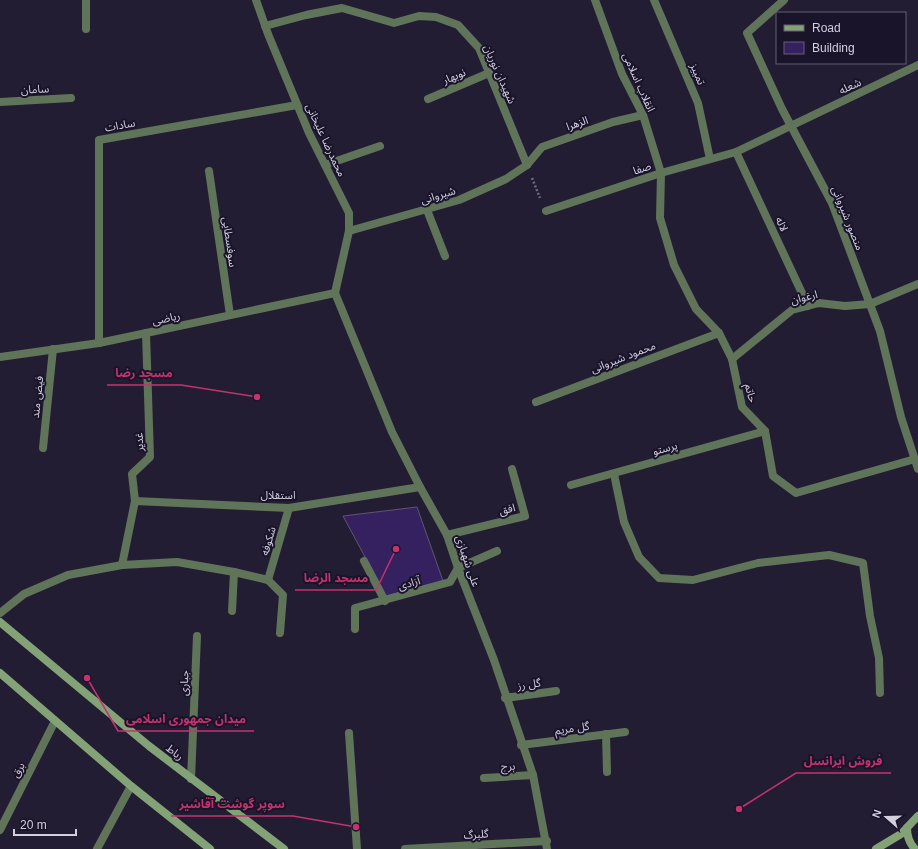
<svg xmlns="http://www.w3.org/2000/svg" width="918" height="849" font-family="Helvetica,'Noto Sans Arabic',sans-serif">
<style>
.building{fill:#362160;stroke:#5c5670}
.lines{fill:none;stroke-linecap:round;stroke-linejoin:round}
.path{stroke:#706b7f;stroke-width:2.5;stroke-dasharray:2 2;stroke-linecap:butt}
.service{stroke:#607459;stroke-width:8}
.minor{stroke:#607459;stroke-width:8}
.secondary{stroke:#83a377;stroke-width:8}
.labels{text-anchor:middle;stroke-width:4;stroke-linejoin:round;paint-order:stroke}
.street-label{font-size:11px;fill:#d2cfde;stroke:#1a142a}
.leader{fill:none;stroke:#c4336f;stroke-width:1.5}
.callout-dot{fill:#c4336f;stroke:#1a142a;stroke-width:1.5}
.callout-label{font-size:12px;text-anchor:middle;font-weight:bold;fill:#c4336f;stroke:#1a142a;stroke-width:4;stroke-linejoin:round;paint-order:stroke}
</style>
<rect width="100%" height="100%" fill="#231d34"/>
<polygon class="building" points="417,507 443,581 386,596 343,516"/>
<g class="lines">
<polyline class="path" points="532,178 540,198"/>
<polyline class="service" points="614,474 624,522 639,557 659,578 693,580 758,563 829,555 863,563 870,616 879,658 880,693"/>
<g class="minor">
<polyline points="256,0 268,34 309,133 349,213 349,231 335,293"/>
<polyline points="595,0 622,74 643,115 661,173 660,218 674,265 696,309 719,333 732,359 742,407 765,431 773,476 796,493 915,459"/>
<polyline points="654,0 698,103 710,159"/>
<polyline points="784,0 747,33 782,109 832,203 880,331 901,417 918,469"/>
<polyline points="265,26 306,15 342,8 394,23 419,16 436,17 458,25 479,48 527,165"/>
<polyline points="86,29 86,0"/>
<polyline points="428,99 489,73"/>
<polyline points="0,102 71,98"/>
<polyline points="736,152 808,306"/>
<polyline points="325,165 380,146"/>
<polyline points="209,171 230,315"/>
<polyline points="427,210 445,256"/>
<polyline points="546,211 661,173 736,152 918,65"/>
<polyline points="349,231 459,200 506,179 527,165 542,147 613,122 643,115"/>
<polyline points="335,293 392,432 420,487 447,535 458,568 494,660 533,775 547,849"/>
<polyline points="99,343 99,140 297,105"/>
<polyline points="0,357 99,343 335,293"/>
<polyline points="732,359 792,310 819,303 845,306 870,304 918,284"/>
<polyline points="536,402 719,333"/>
<polyline points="43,448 53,349"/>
<polyline points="571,485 765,431"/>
<polyline points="135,501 289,508 420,487"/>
<polyline points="447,535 525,516 512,469"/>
<polyline points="364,561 385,601"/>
<polyline points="122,565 135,501 132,474 150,457 146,333"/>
<polyline points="268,580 289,508"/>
<polyline points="232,611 234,572"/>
<polyline points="0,613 24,594 68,575 122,565 177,562 234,572 268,580 283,595 280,633"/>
<polyline points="355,629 355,608 450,582 458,568 497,551"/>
<polyline points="505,698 556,691"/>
<polyline points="349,733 357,849"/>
<polyline points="606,734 607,772"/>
<polyline points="521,745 625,732"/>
<polyline points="484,778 533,775"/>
<polyline points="191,779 197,636"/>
<polyline points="0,830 55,721"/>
<polyline points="97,849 131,786"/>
<polyline points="405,849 547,841"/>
</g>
<g class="secondary">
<polyline points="0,622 149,746 284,849"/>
<polyline points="0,673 131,786 210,849"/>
<path d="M 907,828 C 907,837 909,843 915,849"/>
<polyline points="876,849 901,834 918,816"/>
</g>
</g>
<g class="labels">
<g class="street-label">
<text transform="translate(500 74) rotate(66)" y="4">شهیدان نوریان</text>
<text transform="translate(698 74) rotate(67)" y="4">تمییز</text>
<text transform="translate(454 76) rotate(-23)" y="4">نوبهار</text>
<text transform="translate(639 82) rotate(66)" y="4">انقلاب اسلامی</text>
<text transform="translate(850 86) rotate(-25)" y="4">شعله</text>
<text transform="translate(35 89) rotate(-3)" y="4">سامان</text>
<text transform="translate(577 123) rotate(-19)" y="4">الزهرا</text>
<text transform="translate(120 125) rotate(-10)" y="4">سادات</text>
<text transform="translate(326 140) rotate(65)" y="4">محمدرضا علیخانی</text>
<text transform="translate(642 168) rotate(-18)" y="4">صفا</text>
<text transform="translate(438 195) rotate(-17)" y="4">شیروانی</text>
<text transform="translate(848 218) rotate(68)" y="4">منصور شیروانی</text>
<text transform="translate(782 224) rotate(65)" y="4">لاله</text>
<text transform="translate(230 242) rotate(82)" y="4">سوفسطایی</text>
<text transform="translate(804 297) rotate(-14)" y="4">ارغوان</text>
<text transform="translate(166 318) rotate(-12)" y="4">ریاضی</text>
<text transform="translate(623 357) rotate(-21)" y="4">محمود شیروانی</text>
<text transform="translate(751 393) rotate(75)" y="4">حاتم</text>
<text transform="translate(37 397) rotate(-84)" y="4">فیض مند</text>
<text transform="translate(139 442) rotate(-92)" y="4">غدیر</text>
<text transform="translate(665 448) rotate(-15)" y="4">پرستو</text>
<text x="278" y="499">استقلال</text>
<text transform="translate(507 509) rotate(-14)" y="4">افق</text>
<text transform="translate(268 541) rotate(-74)" y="4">شکوفه</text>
<text transform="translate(468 561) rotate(71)" y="4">علی شهبازی</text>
<text transform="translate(409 583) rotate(-16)" y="4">آزادی</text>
<text transform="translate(184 683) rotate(-88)" y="4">جباری</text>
<text transform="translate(529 684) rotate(-8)" y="4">گل رز</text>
<text transform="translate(572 728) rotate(-8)" y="4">گل مریم</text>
<text transform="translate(175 752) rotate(38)" y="4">رباط</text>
<text transform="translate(508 766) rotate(-3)" y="4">برج</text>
<text transform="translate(18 770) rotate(-63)" y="4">برق</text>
<text transform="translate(476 834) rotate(-3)" y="4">گلبرگ</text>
</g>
</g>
<path class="leader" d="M257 397L181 385H107M396 549L376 590H295M87 678L118 731H254M739 809L796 773H891M356 827L293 816H171"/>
<g class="callout-dot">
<circle cx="257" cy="397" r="4"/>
<circle cx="396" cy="549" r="4"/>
<circle cx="87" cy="678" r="4"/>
<circle cx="739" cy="809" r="4"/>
<circle cx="356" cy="827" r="4"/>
</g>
<g class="callout-label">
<text x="144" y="377">مسجد رضا</text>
<text x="336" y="582">مسجد الرضا</text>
<text x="186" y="723">میدان جمهوری اسلامی</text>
<text x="843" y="765">فروش ایرانسل</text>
<text x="232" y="808">سوپر گوشت آقاشیر</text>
</g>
<rect x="776" y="12" width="130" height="52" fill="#1a142a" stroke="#645f72"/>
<rect x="784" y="25" width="20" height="6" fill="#83a377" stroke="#645f72"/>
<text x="812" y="32" font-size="12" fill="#d2cfde">Road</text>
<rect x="784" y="42" width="20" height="12" fill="#362160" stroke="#645f72"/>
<text x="812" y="52" font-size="12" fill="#d2cfde">Building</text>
<g transform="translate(886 817) rotate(290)" stroke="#1a142a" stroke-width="3" paint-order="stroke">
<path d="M0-3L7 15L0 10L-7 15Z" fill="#d2cfde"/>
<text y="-6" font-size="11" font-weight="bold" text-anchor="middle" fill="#d2cfde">N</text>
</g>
<path d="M14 829v6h62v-6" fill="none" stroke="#d2cfde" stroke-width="2"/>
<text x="20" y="829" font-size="12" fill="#d2cfde" stroke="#1a142a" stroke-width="3" paint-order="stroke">20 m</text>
</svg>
